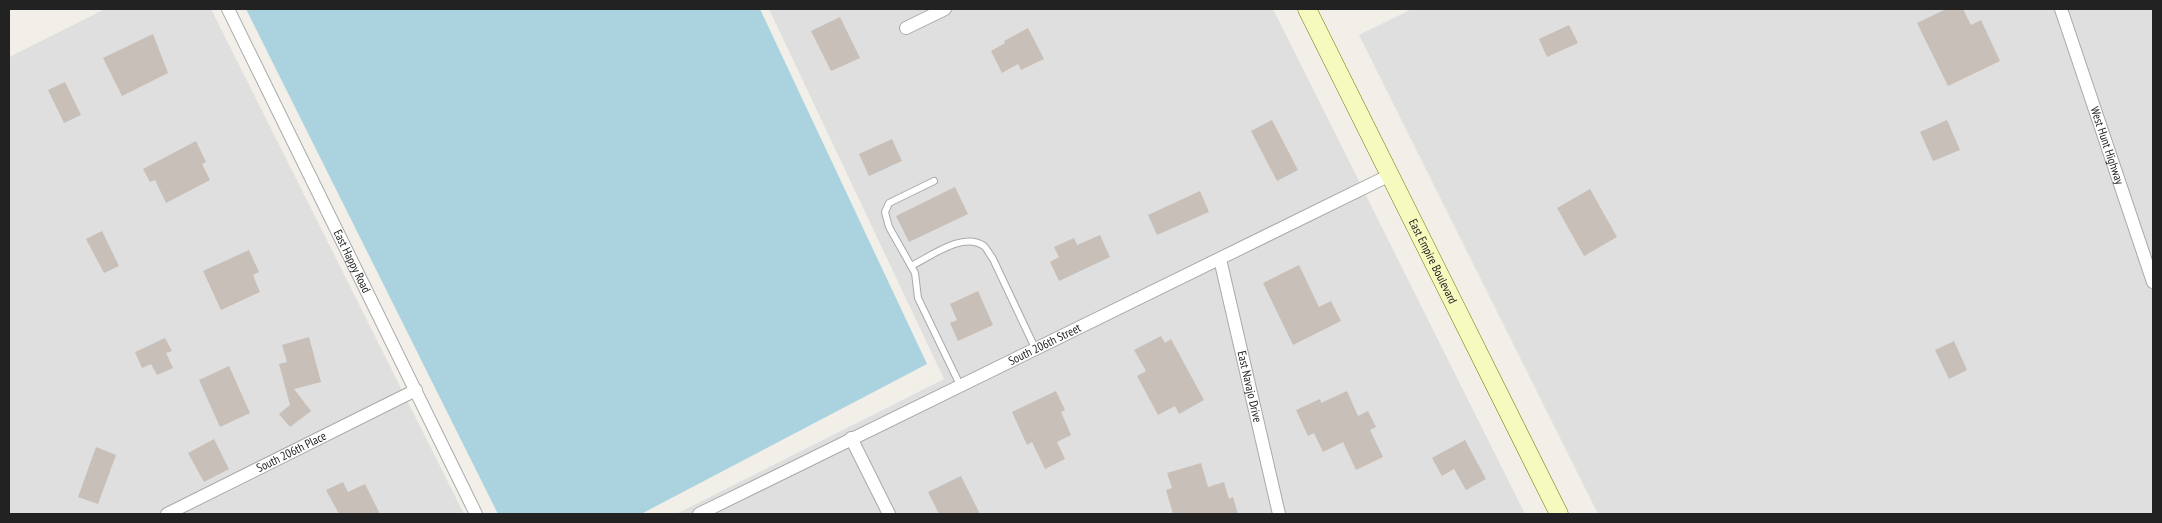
<svg xmlns="http://www.w3.org/2000/svg" width="2162" height="523" font-family="'PT Sans Narrow',sans-serif">
<style>
.residential{fill:#e0dfdf}
.water{fill:#aad3df}
.building{fill:#c7bfb8}
.lines{fill:none;stroke-linecap:round;stroke-linejoin:round}
.service-casing{stroke:#a9a9a9;stroke-width:8}
.minor-casing{stroke:#a9a9a9;stroke-width:14}
.secondary-casing{stroke:#707d05;stroke-width:19}
.service{stroke:#fff;stroke-width:6}
.minor{stroke:#fff;stroke-width:12}
.secondary{stroke:#f7fabf;stroke-width:18}
.labels{text-anchor:middle;stroke-width:5;stroke-linejoin:round;paint-order:stroke}
.street-label{font-size:12px;fill:#222;stroke:#fff}
</style>
<rect width="100%" height="100%" fill="#f2efe9"/>
<g class="residential">
<polygon points="105,9 211,9 464,514 9,514 9,57"/>
<polygon points="769,9 1273,9 1525,514 676,514 944,379"/>
<polygon points="1412,9 2153,9 2153,514 1598,514 1359,35"/>
</g>
<polygon class="water" points="246,9 760,9 927,364 641,514 498,514"/>
<g class="building">
<polygon points="1946,9 1963,9 1971,25 1981,20 2000,61 1948,86 1917,23"/>
<polygon points="840,17 860,58 831,71 811,31"/>
<polygon points="1569,25 1578,43 1547,57 1539,39"/>
<polygon points="1028,28 1044,59 1021,70 1018,64 1002,73 991,51 1005,43 1004,41"/>
<polygon points="153,34 168,73 122,96 103,58"/>
<polygon points="65,82 81,115 64,123 48,90"/>
<polygon points="1272,120 1298,170 1277,181 1251,131"/>
<polygon points="1947,120 1960,150 1933,161 1920,132"/>
<polygon points="892,139 902,161 869,176 859,154"/>
<polygon points="196,141 206,162 202,164 210,180 166,203 155,180 150,182 143,169"/>
<polygon points="955,187 968,214 909,242 896,216"/>
<polygon points="1590,189 1617,237 1584,256 1557,208"/>
<polygon points="1200,191 1209,212 1157,235 1148,215"/>
<polygon points="102,231 119,266 104,273 86,239"/>
<polygon points="1100,235 1110,257 1059,281 1050,262 1059,257 1054,247 1074,238 1077,245"/>
<polygon points="249,250 259,272 253,275 260,292 221,310 203,271"/>
<polygon points="1299,265 1319,307 1331,301 1341,321 1293,345 1263,283"/>
<polygon points="978,291 993,325 958,341 950,323 957,320 950,304"/>
<polygon points="1161,336 1165,343 1171,339 1204,400 1179,414 1175,406 1158,415 1137,376 1146,371 1134,350"/>
<polygon points="309,337 321,382 294,389 311,411 290,427 279,414 290,405 279,364 287,362 282,345"/>
<polygon points="165,338 172,351 166,353 173,368 157,375 151,364 142,368 135,352"/>
<polygon points="1954,341 1967,370 1949,379 1935,350"/>
<polygon points="229,366 250,413 220,427 199,380"/>
<polygon points="1056,391 1065,410 1061,412 1071,435 1057,442 1065,459 1045,469 1032,442 1027,445 1012,412"/>
<polygon points="1347,391 1358,416 1368,411 1376,427 1370,430 1383,457 1356,470 1343,442 1323,452 1314,433 1308,436 1296,410 1320,399 1321,403"/>
<polygon points="214,439 229,469 204,482 188,453"/>
<polygon points="1465,440 1486,479 1466,490 1454,469 1442,476 1432,458"/>
<polygon points="96,447 116,455 98,504 78,497"/>
<polygon points="1201,463 1208,487 1224,482 1229,499 1233,497 1238,514 1173,514 1166,490 1172,488 1167,473"/>
<polygon points="961,476 980,514 939,514 928,492"/>
<polygon points="343,482 348,492 365,484 380,514 339,514 326,490"/>
</g>
<g class="lines">
<g class="service-casing">
<g id="service">
<polyline points="934,181 889,203 885,212 889,227 915,273 918,298 960,385"/>
<path d="M 911,266 C 930,257 963,231 984,246 C 987,249 990,255 993,259 L 1035,348"/>
</g>
</g>
<g class="minor-casing">
<g id="minor">
<path id="s1" d="M 228,9 L 476,514"/>
<path id="s2" d="M 2061,9 L 2153,282"/>
<polyline points="906,28 945,9"/>
<path id="s3" d="M 1220,259 L 1279,514"/>
<polyline points="851,438 889,514"/>
<path id="s4" d="M 167,514 L 416,390"/>
<path id="s5" d="M 699,514 L 1390,175"/>
</g>
</g>
<g class="secondary-casing">
<g id="secondary">
<path id="s6" d="M 1307,9 L 1559,514"/>
</g>
</g>
<use href="#service" class="service"/>
<use href="#minor" class="minor"/>
<use href="#secondary" class="secondary"/>
</g>
<g class="labels">
<g class="street-label">
<text dy="4" stroke="none"><textPath href="#s2" startOffset="144">West Hunt Highway</textPath></text>
<text dy="4" stroke="none"><textPath href="#s1" startOffset="281">East Happy Road</textPath></text>
<text dy="4" stroke="none"><textPath href="#s6" startOffset="282">East Empire Boulevard</textPath></text>
<text dy="4" stroke="none"><textPath href="#s5" startOffset="385">South 206th Street</textPath></text>
<text dy="4" stroke="none"><textPath href="#s3" startOffset="131">East Navajo Drive</textPath></text>
<text dy="4" stroke="none"><textPath href="#s4" startOffset="139">South 206th Place</textPath></text>
</g>
</g>
<rect width="2162" height="523" fill="none" stroke="#222222" stroke-width="20"/>
</svg>
